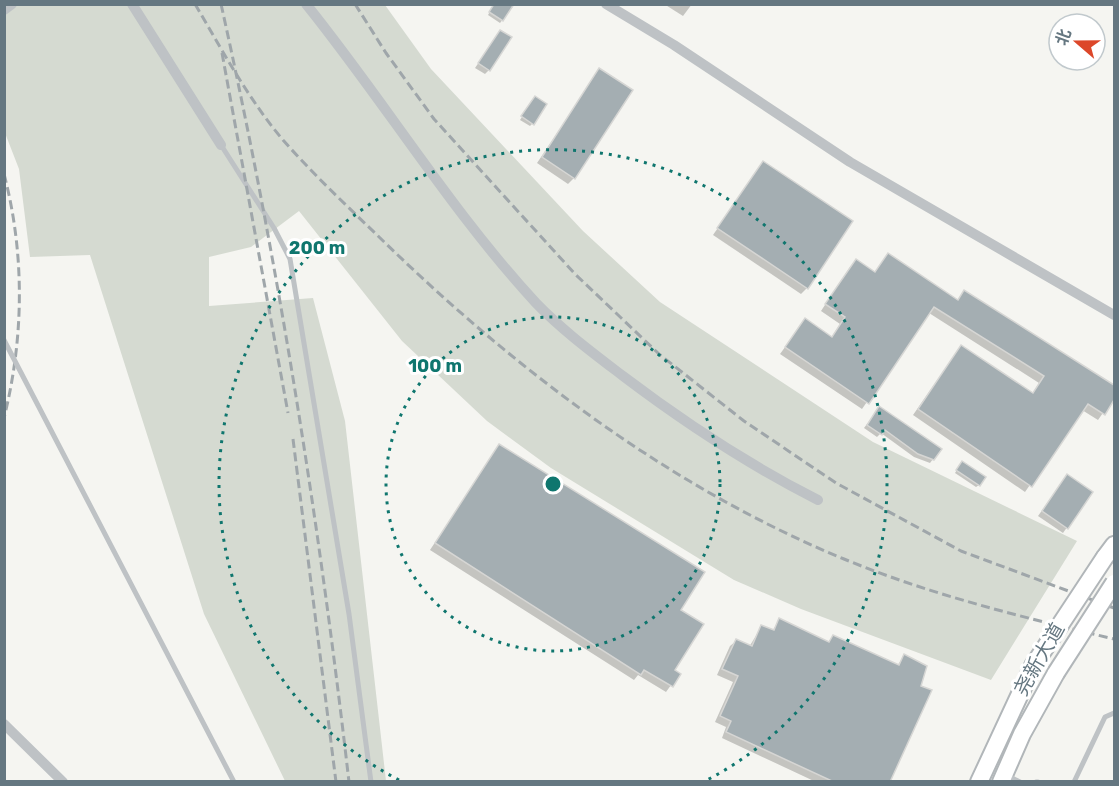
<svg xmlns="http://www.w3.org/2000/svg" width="1119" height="786" font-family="Rubik,'Noto Sans SC',sans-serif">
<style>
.green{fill:#d5dad1}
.shadow{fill:#0003}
.building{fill:#a4aeb2;stroke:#d6d6d4;stroke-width:1.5}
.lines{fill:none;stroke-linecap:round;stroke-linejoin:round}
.primary-casing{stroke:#b1b6b9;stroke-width:20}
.lane{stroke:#bec2c5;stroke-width:5}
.street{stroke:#bec2c5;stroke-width:10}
.primary{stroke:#fff;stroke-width:16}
.rail{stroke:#9fa6aa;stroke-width:3;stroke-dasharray:9 4.5;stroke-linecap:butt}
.primary-bridge-casing{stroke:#b1b6b9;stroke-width:20;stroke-linecap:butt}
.lane-bridge{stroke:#bec2c5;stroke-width:5}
.primary-bridge{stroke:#fff;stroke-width:16}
.ring{fill:none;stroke:#0f766e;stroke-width:3;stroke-dasharray:3 6}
.labels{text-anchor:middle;stroke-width:6;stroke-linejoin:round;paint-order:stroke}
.street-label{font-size:20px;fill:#657781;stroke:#fff}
.centre{fill:#0f766e;stroke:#fff;stroke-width:3}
.ring-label{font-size:18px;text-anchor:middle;font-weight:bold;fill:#0f766e;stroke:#fff;stroke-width:6;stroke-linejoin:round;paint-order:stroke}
</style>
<rect width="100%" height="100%" fill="#f5f5f1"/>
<polygon class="green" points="5,5 385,5 431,69 583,231 660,302 873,442 1077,541 991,680 801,609 734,580 551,468 487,421 402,341 299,211 251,247 209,257 209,306 313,298 345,421 386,781 285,781 204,614 90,255 30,257 19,169 5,133"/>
<g class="shadow">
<polygon points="494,4 515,4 500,23 488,15"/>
<polygon points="664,4 692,4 683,16"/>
<polygon points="500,32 489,70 485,74 475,68"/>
<polygon points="600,70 574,178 568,184 537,163"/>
<polygon points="533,100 532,124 530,126 520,120"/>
<polygon points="763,163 807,288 801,294 713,235"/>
<polygon points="889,255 957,301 964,292 1114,387 1114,397 1098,420 1082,410 1025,492 913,415 961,346 1032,394 1039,383 929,313 862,409 780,354 805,320 831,338 840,324 821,311 850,267 856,261 874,273"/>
<polygon points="879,408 933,459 930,463 914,457 881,433 877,437 864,428"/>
<polygon points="499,446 679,610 673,670 679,674 666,692 638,675 634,680 430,550"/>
<polygon points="960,465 979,485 976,487 955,473"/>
<polygon points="1067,476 1091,493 1063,533 1038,516"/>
<polygon points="780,620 828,642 833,637 897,666 904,656 888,782 816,782 722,738 726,727 715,722 733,682 717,675 730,646 736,641 749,647 762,626 772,631"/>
</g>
<g class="building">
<polygon points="494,4 514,4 503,21 489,12"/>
<polygon points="500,30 512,37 490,71 478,63"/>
<polygon points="599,68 633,90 575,179 542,157"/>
<polygon points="535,96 547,104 534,125 521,116"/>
<polygon points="763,161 853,221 808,289 717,228"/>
<polygon points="888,253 958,300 964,290 1114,385 1114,400 1105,415 1088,404 1032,487 918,409 961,345 1033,393 1044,376 934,307 869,404 785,347 805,318 832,337 845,317 825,304 856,259 875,272"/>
<polygon points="879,406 942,449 934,460 918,454 885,430 882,435 867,425"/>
<polygon points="499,444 705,572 681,610 704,624 675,670 681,674 673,687 644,670 641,675 435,543"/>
<polygon points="962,461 986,477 980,486 956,470"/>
<polygon points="1067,474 1093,492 1068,529 1042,511"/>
<polygon points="779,618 829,642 833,635 899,665 904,654 927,666 921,686 932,690 890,782 834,782 726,732 731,721 720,716 738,676 722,669 736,639 752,646 761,625 774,630"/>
</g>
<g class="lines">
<g class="primary-casing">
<g id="primary">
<polyline points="1105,557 1114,545"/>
<polyline points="979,782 1033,666"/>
<polyline points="1001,782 1022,734 1056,673"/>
</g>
</g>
<g class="lane">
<polyline points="221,145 274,228 290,259 349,614 371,782"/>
<polyline points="1006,775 1020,782"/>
<polyline points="1036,782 1038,782"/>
<polyline points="1074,782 1105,717 1114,713"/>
</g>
<g class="street">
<polyline points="132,4 221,145"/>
<path d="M 306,4 C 385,102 451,211 536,303 C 562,330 593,353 623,376 C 685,423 749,465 818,500"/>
<polyline points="606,4 674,45 850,162 1114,315"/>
<polyline points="4,10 12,4"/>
<polyline points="4,724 63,782"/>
</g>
<use href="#primary" class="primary"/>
<g class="rail">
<path d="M 195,4 C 222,50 249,100 283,140 C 312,173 345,204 377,235 C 512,367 667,486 844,559 C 931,595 1022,617 1114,639"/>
<path d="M 221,4 C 278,260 319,521 349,782"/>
<polyline points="355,4 386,53 434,119 575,274 659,354 744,421 836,483 961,551 1114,608"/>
<polyline points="222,53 288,413"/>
<path d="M 4,174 C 25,254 24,338 4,418"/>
<polyline points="293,439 336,782"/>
</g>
<g class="primary-bridge-casing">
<g id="primary-bridge">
<polyline points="1033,666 1105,557"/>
<polyline points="1056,673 1114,583"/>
</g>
</g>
<polyline class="lane-bridge" points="4,340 234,782"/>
<use href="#primary-bridge" class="primary-bridge"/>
</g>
<g class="ring">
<circle cx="553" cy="484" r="167"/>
<path d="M399 780A334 334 0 1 1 707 780"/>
</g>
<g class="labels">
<g class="street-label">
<text transform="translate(1039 659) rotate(-60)" y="7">尧新大道</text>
</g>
</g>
<circle cx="553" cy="484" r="9" class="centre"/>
<g class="ring-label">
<text x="317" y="254">200 m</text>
<text x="435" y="372">100 m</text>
</g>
<rect width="1119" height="786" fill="none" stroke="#657781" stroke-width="12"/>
<g transform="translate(1077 42) rotate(290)"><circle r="28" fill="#ffffff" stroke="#c1c9cd" stroke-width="1.5"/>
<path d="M0-4.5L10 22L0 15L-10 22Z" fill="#dc472a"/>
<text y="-9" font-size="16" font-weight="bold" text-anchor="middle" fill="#657781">北</text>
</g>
</svg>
